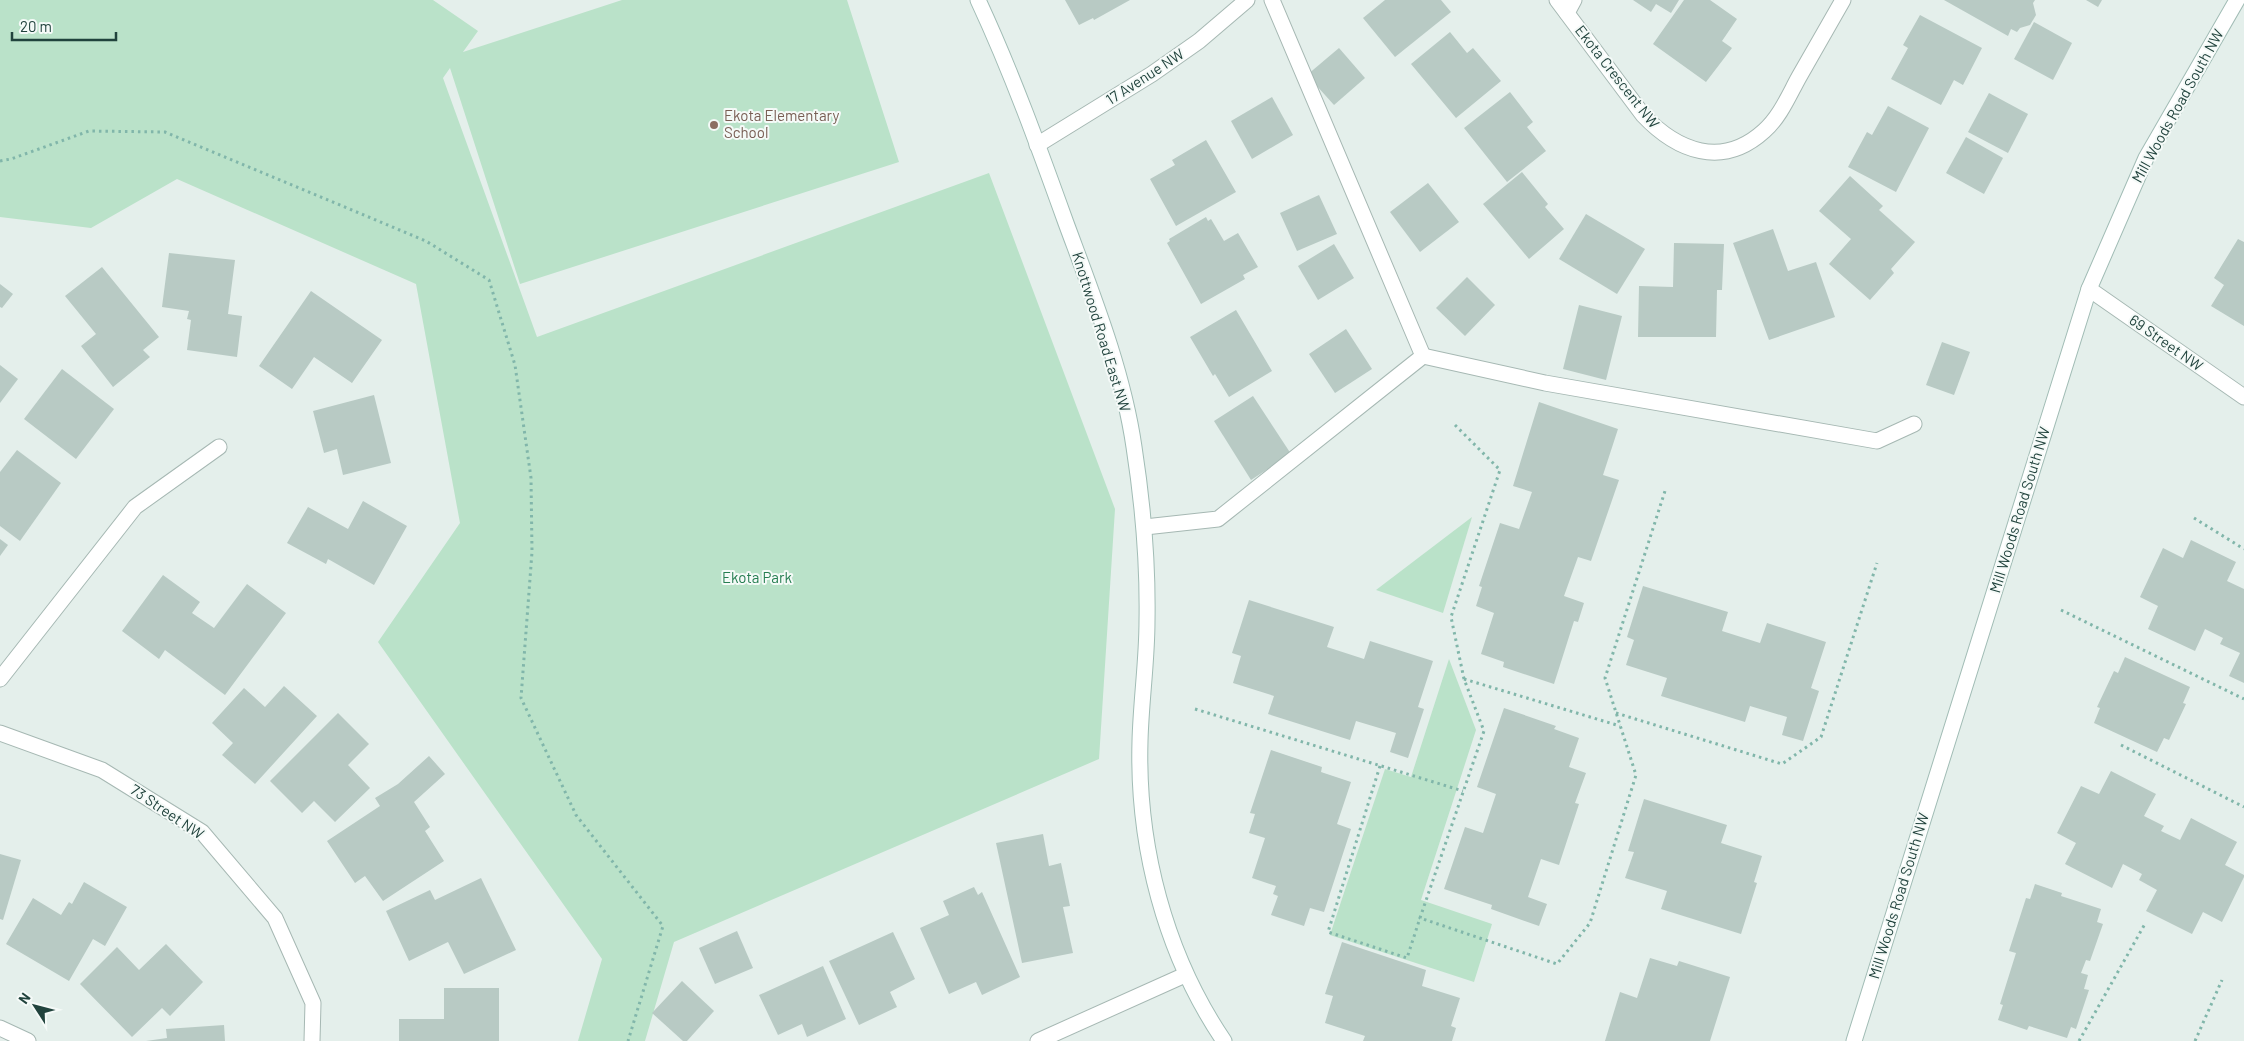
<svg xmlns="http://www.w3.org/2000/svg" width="2244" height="1041" font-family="Barlow,sans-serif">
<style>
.green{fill:#bae2c9}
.building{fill:#b8cac4}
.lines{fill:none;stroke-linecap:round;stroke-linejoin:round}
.lane-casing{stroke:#a6b8b3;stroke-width:17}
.street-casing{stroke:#a6b8b3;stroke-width:17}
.secondary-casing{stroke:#a1bcb5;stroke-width:17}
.path{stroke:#81b6aa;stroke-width:3;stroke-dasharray:2.5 4;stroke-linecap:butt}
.lane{stroke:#fff;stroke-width:15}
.street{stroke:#fff;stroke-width:15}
.secondary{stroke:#fff;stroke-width:15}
.education-dot{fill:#8d6e63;stroke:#f5faf8;stroke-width:2}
.labels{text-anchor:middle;stroke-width:4;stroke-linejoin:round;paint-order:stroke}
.street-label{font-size:15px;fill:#21433d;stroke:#f5faf8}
.education-label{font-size:15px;fill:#785e54;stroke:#f5faf8;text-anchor:start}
.park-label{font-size:15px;fill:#267e51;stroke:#f5faf8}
</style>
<rect width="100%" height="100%" fill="#e4efeb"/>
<g class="green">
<polygon points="0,0 433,0 478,31 463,52 622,0 847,0 899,162 520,284 450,68 443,78 537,337 989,173 1115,509 1099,759 674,942 645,1041 578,1041 602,959 378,642 460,523 416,284 177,179 91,228 0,217"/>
<polygon points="1472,517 1443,613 1376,590"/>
<polygon points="1449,659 1476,730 1421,900 1492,924 1474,982 1330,935 1385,769 1411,777"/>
</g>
<g class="building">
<polygon points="1065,0 1130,0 1094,20 1093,18 1079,25"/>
<polygon points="1385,0 1441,0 1451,12 1395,57 1363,18"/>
<polygon points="1633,0 1679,0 1671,13 1656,4 1651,12"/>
<polygon points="1684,0 1710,0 1737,19 1722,41 1732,48 1706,82 1653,44"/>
<polygon points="1944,0 2035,0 2033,3 2036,15 2030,25 2020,28 2017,32 2011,29 2008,36"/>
<polygon points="2086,0 2102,0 2098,7"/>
<polygon points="1920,15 1982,48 1963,85 1954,80 1941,105 1891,79 1908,48 1903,45"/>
<polygon points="2034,22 2072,43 2053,80 2014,59"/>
<polygon points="1450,32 1467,53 1473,48 1501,81 1456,118 1411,64"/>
<polygon points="1339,48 1365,78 1334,105 1307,75"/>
<polygon points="1510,92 1533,122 1527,127 1546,151 1507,182 1464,128"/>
<polygon points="1989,93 2028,114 2008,153 1968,132"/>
<polygon points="1272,97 1293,135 1252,159 1231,121"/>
<polygon points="1888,106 1929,128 1896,192 1848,167 1867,132 1872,135"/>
<polygon points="1966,137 2003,158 1984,194 1946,173"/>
<polygon points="1206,140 1236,192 1176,226 1150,179 1175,165 1172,160"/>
<polygon points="1522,172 1548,204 1545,207 1564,229 1529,259 1483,204"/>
<polygon points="1850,176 1883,206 1879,210 1915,242 1891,269 1894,273 1870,300 1829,264 1851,239 1819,211"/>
<polygon points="1428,183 1459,222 1420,252 1390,212"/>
<polygon points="1319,195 1337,234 1297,251 1280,213"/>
<polygon points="1586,214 1645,249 1617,294 1559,259"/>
<polygon points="1206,217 1208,221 1211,219 1224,241 1238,233 1258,267 1243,275 1245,279 1201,304 1167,243 1170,241 1169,239"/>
<polygon points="1773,229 1788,271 1816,262 1835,317 1769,340 1733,243"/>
<polygon points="2238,239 2244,242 2244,326 2211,306 2224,285 2214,278"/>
<polygon points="1674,243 1724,244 1722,290 1717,290 1716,337 1638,337 1639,286 1673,287"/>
<polygon points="1334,244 1354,278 1318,300 1298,266"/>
<polygon points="169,253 235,260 228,314 242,316 237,357 187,350 191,320 187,319 189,311 162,307"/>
<polygon points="102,267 159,337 143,350 150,357 113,387 81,346 96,334 65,296"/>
<polygon points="1467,277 1495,305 1465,336 1436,308"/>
<polygon points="0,284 13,294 2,308 0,307"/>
<polygon points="311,291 382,340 352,383 314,357 292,389 259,366"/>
<polygon points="1579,305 1622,316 1606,380 1563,369"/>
<polygon points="1236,310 1272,371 1229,397 1215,374 1213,376 1190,337"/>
<polygon points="1346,329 1372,369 1335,393 1309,354"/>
<polygon points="1942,342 1970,352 1954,395 1926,385"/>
<polygon points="0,365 18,379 0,403"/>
<polygon points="62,369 114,409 76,459 24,419"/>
<polygon points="374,395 391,463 343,475 337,449 324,453 313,411"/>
<polygon points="1253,396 1291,454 1251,480 1214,421"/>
<polygon points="1539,402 1618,429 1603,475 1619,480 1591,561 1578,557 1564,596 1584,603 1578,622 1574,621 1554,684 1503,667 1504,662 1481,654 1494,613 1476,606 1482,587 1479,586 1500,523 1519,529 1532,492 1513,486"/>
<polygon points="17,450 61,483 20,541 0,526 0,472"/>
<polygon points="363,501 407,526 374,585 328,559 326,564 287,543 308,507 348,529"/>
<polygon points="0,539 8,545 0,556"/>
<polygon points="2191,540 2236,562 2227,581 2244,589 2244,683 2229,676 2240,653 2220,644 2223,638 2205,629 2195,651 2148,629 2158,606 2140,597 2163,548 2183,558"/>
<polygon points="163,575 200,602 192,613 214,628 247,584 286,613 225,695 165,650 159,659 122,631"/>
<polygon points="1643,586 1728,612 1722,631 1760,643 1767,623 1826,642 1811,688 1819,691 1803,741 1782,735 1787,717 1750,706 1745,722 1661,696 1667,678 1626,665 1634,640 1627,637"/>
<polygon points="1249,600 1334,627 1327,647 1364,659 1370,641 1433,661 1418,707 1424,709 1408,758 1390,752 1396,733 1356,721 1350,740 1268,714 1274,696 1233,683 1241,656 1232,653"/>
<polygon points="2125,657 2190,687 2183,703 2186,704 2169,740 2164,738 2157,752 2094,723 2100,708 2097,707 2114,671 2118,673"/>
<polygon points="284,686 317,716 255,784 222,755 233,743 212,723 244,688 265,707"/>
<polygon points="1504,708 1556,726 1554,729 1579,738 1569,767 1586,773 1575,803 1579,804 1559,865 1541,859 1528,897 1547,904 1539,926 1491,909 1492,905 1444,889 1465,827 1483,833 1496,794 1477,787"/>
<polygon points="338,713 369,744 348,765 370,788 335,822 314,801 302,813 270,781"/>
<polygon points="1271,750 1322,767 1321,772 1351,782 1337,824 1351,829 1324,912 1310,908 1304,926 1271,915 1278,896 1273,894 1276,886 1252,878 1265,838 1249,833 1255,814 1250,813"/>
<polygon points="429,756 445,774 414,802 430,827 425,831 444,861 383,901 365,876 355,883 327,841 380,806 375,798 398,784"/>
<polygon points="2111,771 2156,794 2144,816 2164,826 2161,831 2180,840 2191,818 2237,842 2225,865 2244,875 2244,877 2222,922 2203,912 2192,934 2146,911 2157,890 2139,880 2142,874 2123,864 2112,888 2065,864 2076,843 2057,833 2081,786 2099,794"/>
<polygon points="1644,799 1727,825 1721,843 1762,856 1754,882 1757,883 1741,934 1661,909 1667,891 1625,878 1634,852 1628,851"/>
<polygon points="1043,834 1049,866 1061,863 1070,906 1063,907 1073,953 1022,963 996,843"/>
<polygon points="0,854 21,860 3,920 0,919"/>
<polygon points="481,878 516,950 464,974 448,942 409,961 386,911 430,890 435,900"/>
<polygon points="84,882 127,907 105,946 93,939 69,981 6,944 33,898 61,915 69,902 72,904"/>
<polygon points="2035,884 2062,893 2061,896 2101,909 2097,922 2103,924 2090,961 2086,960 2081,973 2088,975 2084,989 2089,990 2076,1029 2071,1027 2067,1038 2029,1026 2027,1030 1998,1020 2003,1005 2000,1004 2016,953 2009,951 2026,898 2030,899"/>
<polygon points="974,887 978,895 982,892 1020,977 982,995 976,982 949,994 920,928 949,915 943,901"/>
<polygon points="737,931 753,968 715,984 699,948"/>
<polygon points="893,932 915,979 890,992 897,1007 859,1025 829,961"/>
<polygon points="1342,942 1426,970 1422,986 1460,998 1451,1026 1456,1028 1452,1041 1363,1041 1365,1036 1325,1023 1333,996 1325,994"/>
<polygon points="166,944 203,982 170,1016 162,1008 132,1037 80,984 117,947 139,970"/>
<polygon points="1650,958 1677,966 1679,961 1730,977 1710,1041 1605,1041 1620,992 1637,998"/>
<polygon points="823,966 846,1019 807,1037 802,1024 778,1035 759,995"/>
<polygon points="682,981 714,1011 687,1041 683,1041 652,1013"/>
<polygon points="444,988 499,988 499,1041 399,1041 399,1019 444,1019"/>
<polygon points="224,1025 225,1041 146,1041 167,1038 166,1029"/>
</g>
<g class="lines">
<g class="lane-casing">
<g id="lane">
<polyline points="1567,13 1574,0"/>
<polyline points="1423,356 1545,383 1877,441 1914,424"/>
<polyline points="1145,527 1218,519 1423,356 1272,0"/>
<polyline points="0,1028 28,1041"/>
</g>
</g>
<g class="street-casing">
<g id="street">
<path d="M 1557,0 L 1643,115 C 1677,151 1722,169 1764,131 C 1780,117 1789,95 1799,77 C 1814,51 1828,26 1843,0"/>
<polyline points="1037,145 1152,74 1199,41 1247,0"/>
<polyline points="2089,289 2244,397"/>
<polyline points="0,679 135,507 219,447"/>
<polyline points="0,733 102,770 202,832 275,918 313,1003 312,1041"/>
<polyline points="1038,1041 1185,975"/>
</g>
</g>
<g class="secondary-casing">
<g id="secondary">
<path d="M 978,0 C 1012,73 1039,148 1066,223 C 1093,296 1123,371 1134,447 C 1143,505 1148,563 1147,621 C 1147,661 1141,701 1140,741 C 1137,846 1165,954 1224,1041"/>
<polyline points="1854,1041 2089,289 2146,158 2237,0"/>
</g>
</g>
<g class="path">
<polyline points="0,161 11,159 89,131 165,132 426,241 489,280 515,365 531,478 532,552 521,698 576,815 663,926 628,1041"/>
<polyline points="1455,425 1500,470 1451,617 1464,679 1484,731 1420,918 1557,964 1590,923 1636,775 1605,678 1665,491"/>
<polyline points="2194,518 2244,549"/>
<polyline points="2061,610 2244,699"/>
<polyline points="1464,679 1620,726"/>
<polyline points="1195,709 1463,791"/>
<polyline points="1616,713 1782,764 1821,737 1877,563"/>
<polyline points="2121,745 2244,807"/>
<polyline points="1380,766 1328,932 1407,958 1420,918"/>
<polyline points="2079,1041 2146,922"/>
<polyline points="2195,1041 2222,980"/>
</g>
<use href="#lane" class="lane"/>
<use href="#street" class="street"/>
<use href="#secondary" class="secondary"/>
</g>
<circle class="education-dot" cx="714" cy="125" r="5"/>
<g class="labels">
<g class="street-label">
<text transform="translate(1145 77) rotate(-33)" y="5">17 Avenue NW</text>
<text transform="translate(1617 77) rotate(52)" y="5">Ekota Crescent NW</text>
<text transform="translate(2178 106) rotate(-61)" y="5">Mill Woods Road South NW</text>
<text transform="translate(1101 332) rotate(73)" y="5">Knottwood Road East NW</text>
<text transform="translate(2166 343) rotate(35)" y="5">69 Street NW</text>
<text transform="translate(2020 510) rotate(-73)" y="5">Mill Woods Road South NW</text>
<text transform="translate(167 812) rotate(34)" y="5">73 Street NW</text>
<text transform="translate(1899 896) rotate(-73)" y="5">Mill Woods Road South NW</text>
</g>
<g class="education-label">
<text x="724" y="121">Ekota Elementary<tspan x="724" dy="17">School</tspan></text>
</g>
<g class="park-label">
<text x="757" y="583">Ekota Park</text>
</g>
</g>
<g transform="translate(35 1006) rotate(306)" stroke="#f5faf8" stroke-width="4" paint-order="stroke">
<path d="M0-4L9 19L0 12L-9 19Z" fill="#21433d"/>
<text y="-8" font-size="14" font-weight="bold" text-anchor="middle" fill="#21433d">N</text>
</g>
<path d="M12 32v8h104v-8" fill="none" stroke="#21433d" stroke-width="2.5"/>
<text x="20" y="32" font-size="15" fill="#21433d" stroke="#f5faf8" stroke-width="4" paint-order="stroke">20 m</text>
</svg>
